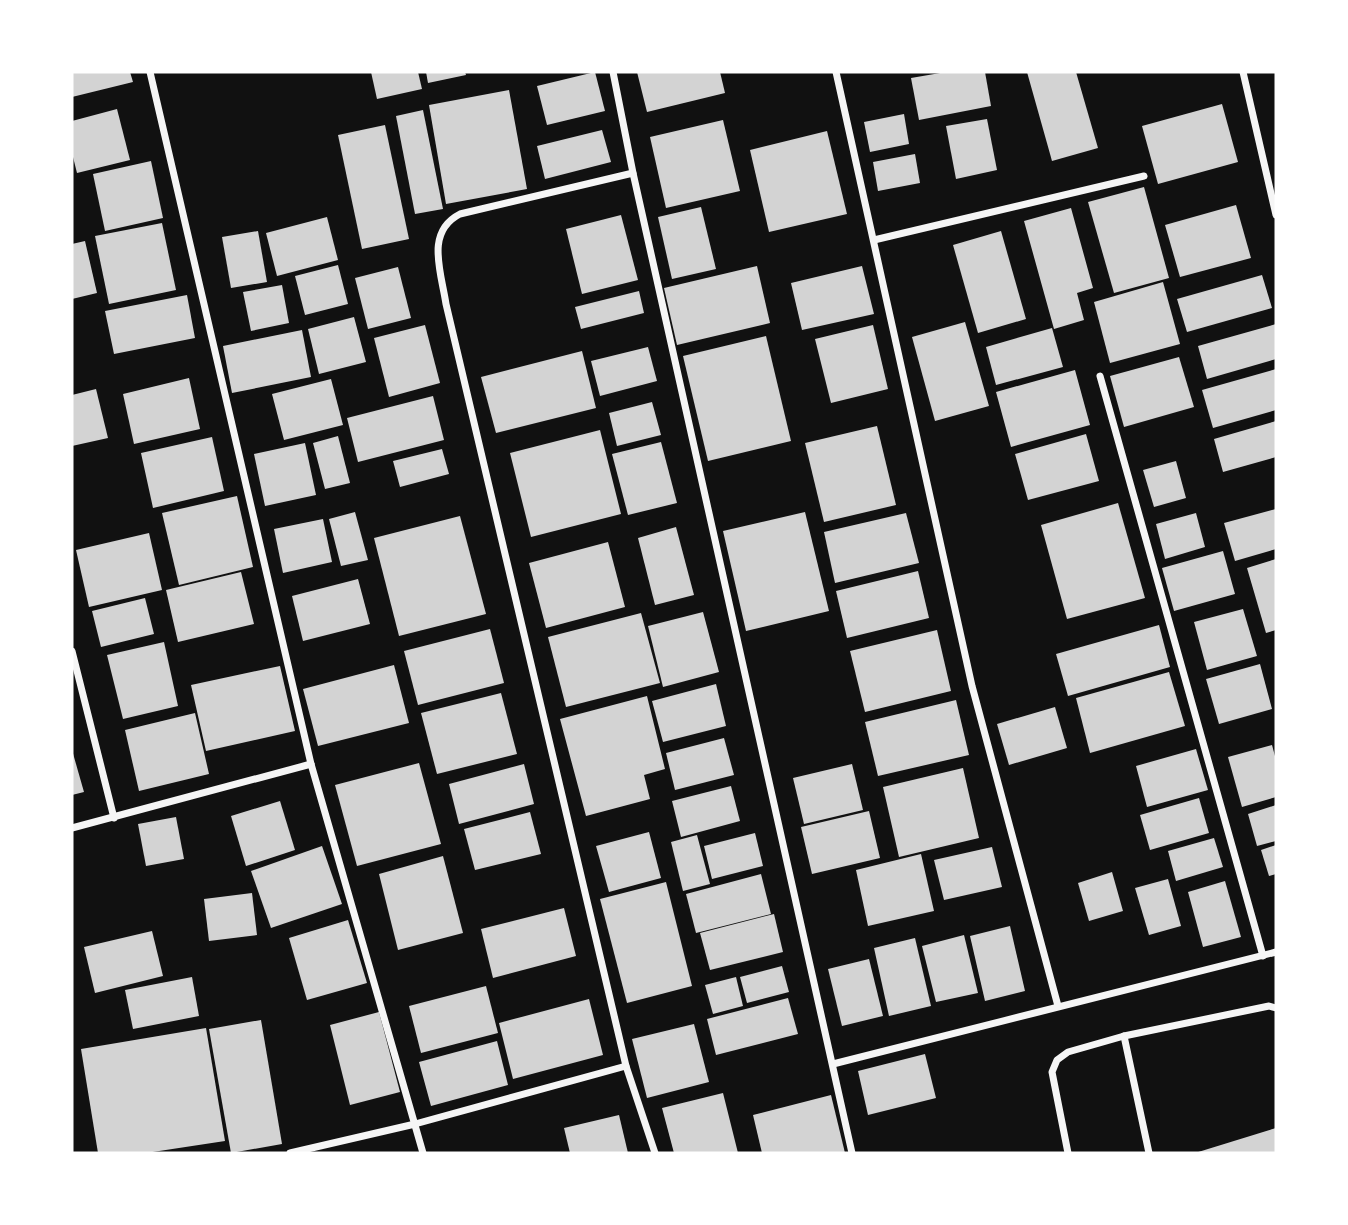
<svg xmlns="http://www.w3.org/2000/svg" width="1348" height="1225" font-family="Poppins,sans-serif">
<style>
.building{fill:#d3d3d3}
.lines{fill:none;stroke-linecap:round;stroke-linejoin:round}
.minor{stroke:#f5f5f5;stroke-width:7}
</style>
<rect width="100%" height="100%" fill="#111"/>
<g class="building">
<polygon points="72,72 130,72 133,82 72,97"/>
<polygon points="371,72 418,72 422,89 377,99"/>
<polygon points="426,72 465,72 466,75 428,83"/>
<polygon points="595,72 605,111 547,125 537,86"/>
<polygon points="637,72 720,72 725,93 647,112"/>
<polygon points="946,72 985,72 991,106 919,120 911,78"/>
<polygon points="1027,72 1076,72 1098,148 1052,161"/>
<polygon points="509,90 527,189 446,204 429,105"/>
<polygon points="1222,104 1238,162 1158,184 1142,126"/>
<polygon points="117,109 130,160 77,173 72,153 72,121"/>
<polygon points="423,110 443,209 415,214 396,116"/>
<polygon points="904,114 909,144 870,152 864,122"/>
<polygon points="987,119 997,170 956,179 946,126"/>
<polygon points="723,120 740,191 666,208 650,137"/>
<polygon points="385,125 409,239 362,249 338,135"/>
<polygon points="602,130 611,162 545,179 537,146"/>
<polygon points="827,131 847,214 769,232 750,150"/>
<polygon points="915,154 920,183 878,191 873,162"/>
<polygon points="151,161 163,218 105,231 93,174"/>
<polygon points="1144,187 1169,278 1114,293 1088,202"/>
<polygon points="1236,205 1251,258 1180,277 1165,225"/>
<polygon points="701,207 716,269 672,279 658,217"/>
<polygon points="1071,208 1093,288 1077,293 1084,320 1054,329 1024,221"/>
<polygon points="621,215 638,280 582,294 566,229"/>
<polygon points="327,217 338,260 277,276 266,233"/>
<polygon points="162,223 176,290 109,304 95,236"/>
<polygon points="258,231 267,282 231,288 222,237"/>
<polygon points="1001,231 1026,319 978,333 953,245"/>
<polygon points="85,241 97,293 72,299 72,244"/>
<polygon points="338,265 348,304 305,315 295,276"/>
<polygon points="757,266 770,323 677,345 664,288"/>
<polygon points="862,266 874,314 802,330 791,283"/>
<polygon points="398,267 411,318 368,329 355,278"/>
<polygon points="1262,275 1272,308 1187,332 1177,299"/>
<polygon points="1163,282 1180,344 1110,363 1094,302"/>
<polygon points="282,285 289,323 251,331 243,292"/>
<polygon points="639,291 644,313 581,329 575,307"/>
<polygon points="187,295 195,338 114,354 105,311"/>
<polygon points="354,317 366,362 319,374 308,329"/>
<polygon points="965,322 989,406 935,421 912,337"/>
<polygon points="1276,324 1276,359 1207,379 1198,346"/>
<polygon points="425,325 440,383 389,397 374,338"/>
<polygon points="873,325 888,389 831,403 815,339"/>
<polygon points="1052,328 1063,367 996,385 986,347"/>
<polygon points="302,330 311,377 232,393 223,346"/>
<polygon points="766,336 791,441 708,461 683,356"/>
<polygon points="648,347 657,381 600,396 591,361"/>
<polygon points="582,351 596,408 496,433 481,377"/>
<polygon points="1179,357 1194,407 1124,427 1110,376"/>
<polygon points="1276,369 1276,410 1213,428 1202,390"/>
<polygon points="1075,370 1090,425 1011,447 996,392"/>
<polygon points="189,378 200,429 134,444 123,394"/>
<polygon points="331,379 343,425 284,440 272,394"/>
<polygon points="96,389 108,438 72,446 72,395"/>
<polygon points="433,396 444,440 358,462 347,418"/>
<polygon points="652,402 661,435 617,446 609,413"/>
<polygon points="1276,421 1276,457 1223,472 1214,439"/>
<polygon points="877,426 896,505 824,522 805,443"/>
<polygon points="600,430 621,514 531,537 510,453"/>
<polygon points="1086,434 1099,481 1028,500 1015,454"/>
<polygon points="338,436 350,483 325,489 313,443"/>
<polygon points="212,437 224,491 153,508 141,453"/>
<polygon points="661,442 677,503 628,515 612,454"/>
<polygon points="305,443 316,495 265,506 254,454"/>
<polygon points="442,449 449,474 400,487 393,461"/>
<polygon points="1176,461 1186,498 1154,507 1143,470"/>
<polygon points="237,496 253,567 179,585 162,513"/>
<polygon points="1118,503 1145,598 1067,619 1041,525"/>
<polygon points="1276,509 1276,549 1235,561 1224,523"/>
<polygon points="355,512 368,560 341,566 329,519"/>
<polygon points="805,512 829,611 746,631 723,531"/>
<polygon points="906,513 919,563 835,583 824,532"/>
<polygon points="1196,513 1205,547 1165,559 1156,524"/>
<polygon points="460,516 486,614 399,636 374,538"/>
<polygon points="323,519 332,562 283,573 274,529"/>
<polygon points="676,527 694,595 655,605 638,538"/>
<polygon points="149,533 162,590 89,607 76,550"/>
<polygon points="608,542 625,607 546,628 529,563"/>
<polygon points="1223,551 1235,594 1174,611 1162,568"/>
<polygon points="1276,559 1276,630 1266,633 1247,568"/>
<polygon points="918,571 929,618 847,638 836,591"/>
<polygon points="241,572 254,624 178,642 166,590"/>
<polygon points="358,579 370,624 303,641 292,596"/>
<polygon points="145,598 154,634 101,647 92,611"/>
<polygon points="1243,609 1257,656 1207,670 1194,622"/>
<polygon points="703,612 719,672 663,687 648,626"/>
<polygon points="641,613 660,683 566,707 548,637"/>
<polygon points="1159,625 1170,667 1068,696 1056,654"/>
<polygon points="490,629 504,683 418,705 404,651"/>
<polygon points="937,630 951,691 865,712 850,651"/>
<polygon points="164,642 178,706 123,719 107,655"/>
<polygon points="1260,664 1272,709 1219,724 1206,679"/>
<polygon points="394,665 409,723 318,746 303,689"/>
<polygon points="280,666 295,731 206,751 191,685"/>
<polygon points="1169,672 1185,726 1090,753 1076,698"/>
<polygon points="716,684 726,726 663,742 652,701"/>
<polygon points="501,693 517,754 437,774 421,713"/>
<polygon points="647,696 665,769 644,775 650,799 586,816 560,719"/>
<polygon points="956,700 969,755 878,776 865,722"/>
<polygon points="1055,707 1067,748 1009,765 997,724"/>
<polygon points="195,713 209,774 139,791 125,730"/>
<polygon points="724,738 734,775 675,790 666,753"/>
<polygon points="1272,745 1276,760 1276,797 1242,807 1228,757"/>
<polygon points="1196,749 1208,790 1147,807 1136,766"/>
<polygon points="72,750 84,792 72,795"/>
<polygon points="419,763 441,844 357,866 335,785"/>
<polygon points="524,764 534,804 459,824 449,784"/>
<polygon points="852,764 863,810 804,824 793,778"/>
<polygon points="963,768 979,838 899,857 883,787"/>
<polygon points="731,786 740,821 681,837 672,801"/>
<polygon points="1199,798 1209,833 1150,850 1140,815"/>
<polygon points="280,801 295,850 246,866 231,816"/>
<polygon points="1276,805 1276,841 1257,846 1248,814"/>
<polygon points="869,811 880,858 812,874 801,827"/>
<polygon points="530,812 541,854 475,870 464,829"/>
<polygon points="176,817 184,859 146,866 138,824"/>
<polygon points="649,832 661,878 609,892 596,846"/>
<polygon points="755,833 763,866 712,879 704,846"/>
<polygon points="697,835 710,884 683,891 671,842"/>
<polygon points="1214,838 1223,867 1176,881 1168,851"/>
<polygon points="1276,845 1276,874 1269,876 1261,850"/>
<polygon points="322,846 342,904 271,928 251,871"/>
<polygon points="992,847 1002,887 944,900 934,860"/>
<polygon points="921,854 934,911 868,926 856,870"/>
<polygon points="443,856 463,933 398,950 379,874"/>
<polygon points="1112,872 1123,911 1089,921 1078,883"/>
<polygon points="761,874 771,914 696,933 686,894"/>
<polygon points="1168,879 1181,926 1149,935 1135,888"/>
<polygon points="1225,881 1241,937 1203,947 1188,892"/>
<polygon points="666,882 692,986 627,1003 600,899"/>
<polygon points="252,893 257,935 209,941 204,899"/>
<polygon points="564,908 576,956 493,978 481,929"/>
<polygon points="774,914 783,952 710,970 700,933"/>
<polygon points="348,920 367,983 307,1000 289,938"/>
<polygon points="1010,926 1025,991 985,1001 970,936"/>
<polygon points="152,931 163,976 95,993 84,947"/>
<polygon points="964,935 978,993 936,1002 922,946"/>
<polygon points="915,938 931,1006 889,1016 874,948"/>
<polygon points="869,959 883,1016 842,1026 828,969"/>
<polygon points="782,966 789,992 747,1003 740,977"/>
<polygon points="192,977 199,1016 133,1029 125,990"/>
<polygon points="736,977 743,1006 713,1014 705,985"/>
<polygon points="486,986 498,1033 421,1053 409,1006"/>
<polygon points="788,998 798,1034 716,1055 707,1019"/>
<polygon points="589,999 603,1055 513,1079 499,1023"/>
<polygon points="379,1012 400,1092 350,1105 330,1025"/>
<polygon points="261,1020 282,1144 231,1153 209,1029"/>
<polygon points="694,1024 709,1082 647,1098 632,1039"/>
<polygon points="206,1028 225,1141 146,1153 98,1153 81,1049"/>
<polygon points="497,1041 508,1085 431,1106 419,1062"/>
<polygon points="925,1054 936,1098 868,1115 858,1071"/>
<polygon points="723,1093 738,1153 674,1153 662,1108"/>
<polygon points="831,1095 845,1153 762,1153 753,1115"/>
<polygon points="619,1115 628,1153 570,1153 564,1128"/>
<polygon points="1276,1128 1276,1153 1195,1153"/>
</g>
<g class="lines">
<g class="minor">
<polyline points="150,72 311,764 423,1153"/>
<polyline points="613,72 633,173 852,1153"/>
<polyline points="836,72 972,686 1058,1006"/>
<polyline points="1243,72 1276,215"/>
<path d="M 633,173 L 460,214 C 425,232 441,271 446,304 L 626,1066 L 655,1153"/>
<polyline points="874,240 1144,176"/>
<polyline points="1100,376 1263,956"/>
<polyline points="72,651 114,818"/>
<polyline points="72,828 311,764"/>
<polyline points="1124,1036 1149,1153"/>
<polyline points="833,1064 1276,952"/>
<polyline points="290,1153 415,1124 626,1066"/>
<polyline points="1068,1153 1052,1072 1057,1060 1068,1052 1124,1036 1269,1006 1276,1008"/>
</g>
</g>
<rect width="1348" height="1225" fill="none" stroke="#ffffff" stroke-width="147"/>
</svg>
